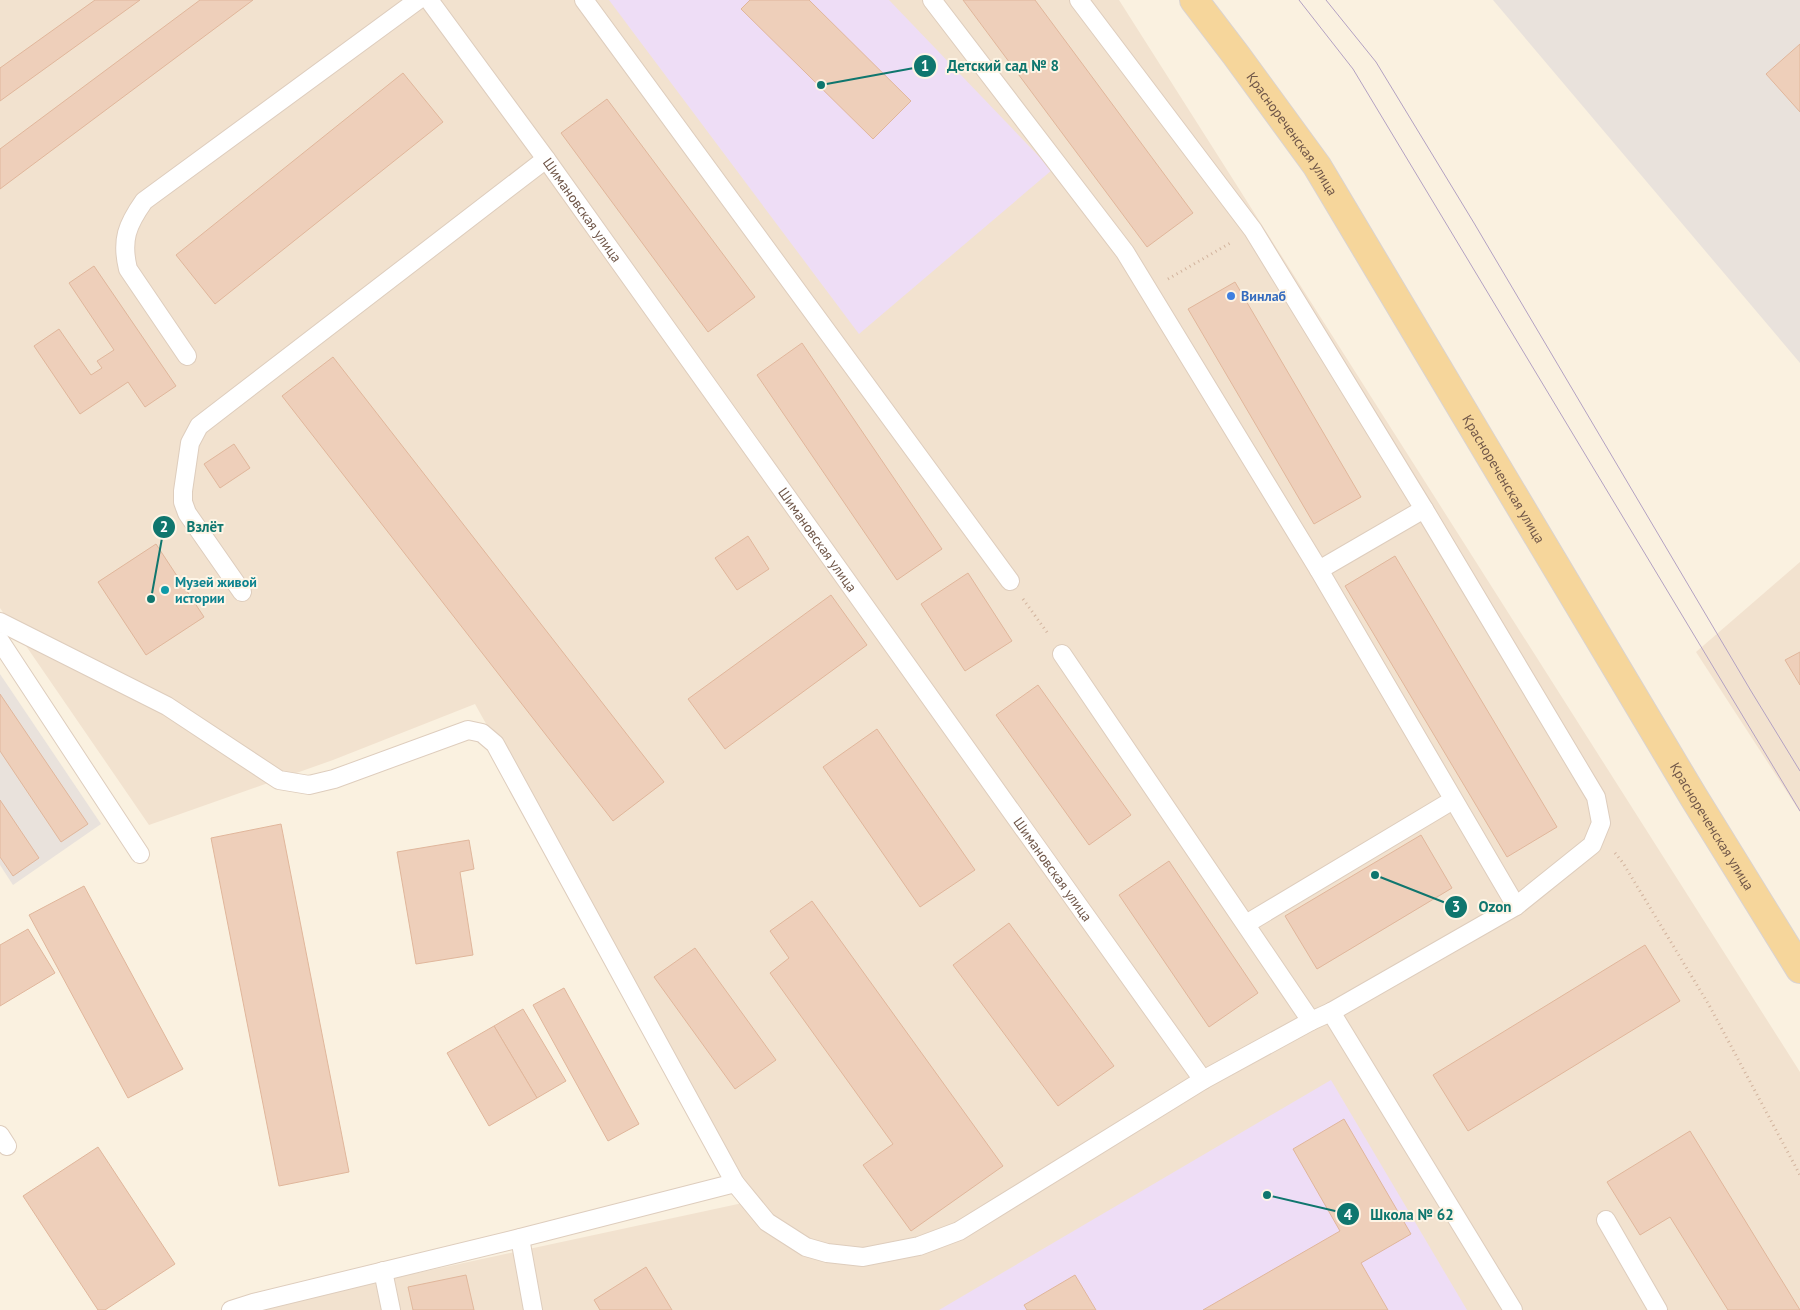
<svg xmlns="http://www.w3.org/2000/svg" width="1800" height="1310" font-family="'PT Sans',sans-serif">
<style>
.residential{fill:#f2e2cf}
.industrial{fill:#e9e2dc}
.education{fill:#eeddf6}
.building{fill:#eecfba;stroke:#e0b69b}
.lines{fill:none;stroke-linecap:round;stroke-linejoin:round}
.service-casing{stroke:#decdbd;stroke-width:20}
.primary-casing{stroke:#dad3d0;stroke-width:30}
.path{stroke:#d2b39d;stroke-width:3;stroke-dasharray:1 4;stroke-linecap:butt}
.service{stroke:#fff;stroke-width:18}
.primary{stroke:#f6d69b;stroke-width:28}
.tram{stroke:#b3a1c2;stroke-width:1}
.shop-dot{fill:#3f7fe0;stroke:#fef5e6;stroke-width:2}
.culture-dot{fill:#0f9aa8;stroke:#fef5e6;stroke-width:2}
.labels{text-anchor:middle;stroke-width:4;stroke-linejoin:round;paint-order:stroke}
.street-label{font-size:14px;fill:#705749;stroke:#fef5e6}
.shop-label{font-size:14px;font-weight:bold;fill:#366cbe;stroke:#fef5e6;text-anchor:start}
.culture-label{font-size:14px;font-weight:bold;fill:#0d838f;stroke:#fef5e6;text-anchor:start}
.leader{fill:none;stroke:#0f766e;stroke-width:2}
.callout-dot{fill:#0f766e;stroke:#fef5e6;stroke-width:2}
.mark-label{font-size:15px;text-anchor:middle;font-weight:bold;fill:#fff}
.callout-label{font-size:15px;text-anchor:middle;font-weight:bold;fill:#0f766e;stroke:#fef5e6;stroke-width:4;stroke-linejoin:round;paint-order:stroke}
</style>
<rect width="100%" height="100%" fill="#faf1e0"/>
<g class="residential">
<polygon points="0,0 1119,0 1800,1072 1800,1310 245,1310 752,1201 475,704 333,760 149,825 0,608"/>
<polygon points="1800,562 1800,812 1696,652"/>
</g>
<g class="industrial">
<polygon points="1493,0 1800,0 1800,363"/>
<polygon points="0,674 101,824 13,885 0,865"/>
</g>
<g class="education">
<polygon points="609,0 889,0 1052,170 859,334"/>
<polygon points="1331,1080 1467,1310 939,1310"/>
</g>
<g class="building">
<polygon points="95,0 140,0 0,101 0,68"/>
<polygon points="200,0 253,0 0,189 0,149"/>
<polygon points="750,0 809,0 911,101 873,139 741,9"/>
<polygon points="963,0 1035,0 1193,213 1147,247"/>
<polygon points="1800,44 1800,112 1766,74"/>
<polygon points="403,73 443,122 215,304 176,255"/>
<polygon points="607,99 755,297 708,332 561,133"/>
<polygon points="94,266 176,386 145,407 128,382 80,414 34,346 59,329 91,375 102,368 97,361 114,350 69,283"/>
<polygon points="1235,282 1361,497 1314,524 1188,309"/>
<polygon points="802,343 942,549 897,580 757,375"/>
<polygon points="333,357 664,782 613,821 282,396"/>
<polygon points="234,444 250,468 220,488 204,464"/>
<polygon points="748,536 769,569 737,590 715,558"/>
<polygon points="156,544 204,617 146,655 98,582"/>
<polygon points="1395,556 1557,827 1507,857 1345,586"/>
<polygon points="968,573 1012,641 965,671 921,604"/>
<polygon points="831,595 867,645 725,749 688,699"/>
<polygon points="1800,652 1800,685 1785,660"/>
<polygon points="1038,685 1131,815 1089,845 996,715"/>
<polygon points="0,694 88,824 61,842 0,751"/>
<polygon points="877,729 975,870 920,907 823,767"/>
<polygon points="0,800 39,858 13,876 0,857"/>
<polygon points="281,824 349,1172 279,1186 211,838"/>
<polygon points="1421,835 1452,888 1317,969 1285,916"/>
<polygon points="469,840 474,869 460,872 473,955 416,964 397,852"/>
<polygon points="1169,861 1258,993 1209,1027 1119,895"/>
<polygon points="84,886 183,1069 128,1098 29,915"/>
<polygon points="812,901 1003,1166 911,1231 863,1165 893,1144 770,973 789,958 770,931"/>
<polygon points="1009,923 1114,1066 1058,1106 953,965"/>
<polygon points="28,929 55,973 0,1006 0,945"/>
<polygon points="1645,945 1680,1001 1468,1131 1433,1075"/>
<polygon points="695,948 776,1060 735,1089 654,977"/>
<polygon points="564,988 639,1124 608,1141 533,1005"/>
<polygon points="523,1009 566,1081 537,1098 494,1026"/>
<polygon points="494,1026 537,1098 489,1126 447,1053"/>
<polygon points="1344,1119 1411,1234 1361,1263 1388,1310 1203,1310 1340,1231 1293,1149"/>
<polygon points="1690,1131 1800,1310 1728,1310 1670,1217 1640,1235 1607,1182"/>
<polygon points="98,1147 175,1264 105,1310 98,1310 23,1196"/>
<polygon points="646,1267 672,1310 600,1310 594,1300"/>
<polygon points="466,1275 474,1310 413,1310 408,1287"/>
<polygon points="1075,1275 1096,1310 1027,1310 1024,1305"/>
</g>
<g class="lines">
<g class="service-casing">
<g id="service">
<path id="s1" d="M 429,0 L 546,159 L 1203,1080"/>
<polyline points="584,0 1010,581"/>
<polyline points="932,0 1125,252 1319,570 1516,906"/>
<path d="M 187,356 L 128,269 C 121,240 127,225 144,201 L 418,0"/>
<polyline points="1319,570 1424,509"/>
<polyline points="242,592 187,513 183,502 183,491 190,443 199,426 546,159"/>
<polyline points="0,622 167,706 279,780 309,785 334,779 468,730 482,733 495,744 735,1183 767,1222 806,1247 827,1253 863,1257 919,1246 959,1231 1203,1080 1311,1021 1331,1012 1516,906 1592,845 1601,823 1596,797 1424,509 1253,230 1079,0"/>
<polyline points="0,641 140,854"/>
<polyline points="1062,654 1311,1021"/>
<polyline points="1246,924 1453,800"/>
<polyline points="1331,1012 1513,1310"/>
<polyline points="0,1135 7,1146"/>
<polyline points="1606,1220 1658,1310"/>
<polyline points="520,1238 533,1310"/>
<polyline points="383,1271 391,1310"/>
<polyline points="231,1310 253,1303 520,1238 735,1183"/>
</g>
</g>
<g class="primary-casing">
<g id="primary">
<path id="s2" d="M 1194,0 L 1236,55 L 1317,166 L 1693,796 L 1800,969"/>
</g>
</g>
<g class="path">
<polyline points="1168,279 1232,242"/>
<polyline points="1023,599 1049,635"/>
<polyline points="1615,853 1623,863 1709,1005 1800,1175"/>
</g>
<use href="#service" class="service"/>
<use href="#primary" class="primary"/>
<g class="tram">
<polyline points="1299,0 1353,69 1800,811"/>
<polyline points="1326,0 1376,62 1474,223 1751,691 1800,771"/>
</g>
</g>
<circle class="shop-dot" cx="1231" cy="296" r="5"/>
<circle class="culture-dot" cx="165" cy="590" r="5"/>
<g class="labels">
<g class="street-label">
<text dy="5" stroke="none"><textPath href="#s2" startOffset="166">Краснореченская улица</textPath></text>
<text dy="5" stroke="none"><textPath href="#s1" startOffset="260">Шимановская улица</textPath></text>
<text dy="5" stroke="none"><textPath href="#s2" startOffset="571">Краснореченская улица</textPath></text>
<text dy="5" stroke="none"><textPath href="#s1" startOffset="665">Шимановская улица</textPath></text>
<text dy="5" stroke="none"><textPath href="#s2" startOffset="976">Краснореченская улица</textPath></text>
<text dy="5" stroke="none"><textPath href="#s1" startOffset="1070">Шимановская улица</textPath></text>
</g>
<g class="shop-label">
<text x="1241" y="301">Винлаб</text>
</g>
<g class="culture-label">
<text x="175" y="587">Музей живой<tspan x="175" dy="16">истории</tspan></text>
</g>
</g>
<path class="leader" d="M821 85L925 66M151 599L164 527M1375 875L1456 907M1267 1195L1348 1214"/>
<g class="callout-dot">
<circle cx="821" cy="85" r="5"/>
<circle cx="151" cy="599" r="5"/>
<circle cx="1375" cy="875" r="5"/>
<circle cx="1267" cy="1195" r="5"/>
<circle cx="925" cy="66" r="12"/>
<circle cx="164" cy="527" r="12"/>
<circle cx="1456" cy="907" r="12"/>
<circle cx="1348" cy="1214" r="12"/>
</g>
<g class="mark-label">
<text x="925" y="71">1</text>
<text x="164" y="532">2</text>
<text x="1456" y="912">3</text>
<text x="1348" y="1220">4</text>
</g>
<g class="callout-label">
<text x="1003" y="71">Детский сад № 8</text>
<text x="205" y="532">Взлёт</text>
<text x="1495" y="912">Ozon</text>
<text x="1412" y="1220">Школа № 62</text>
</g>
</svg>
